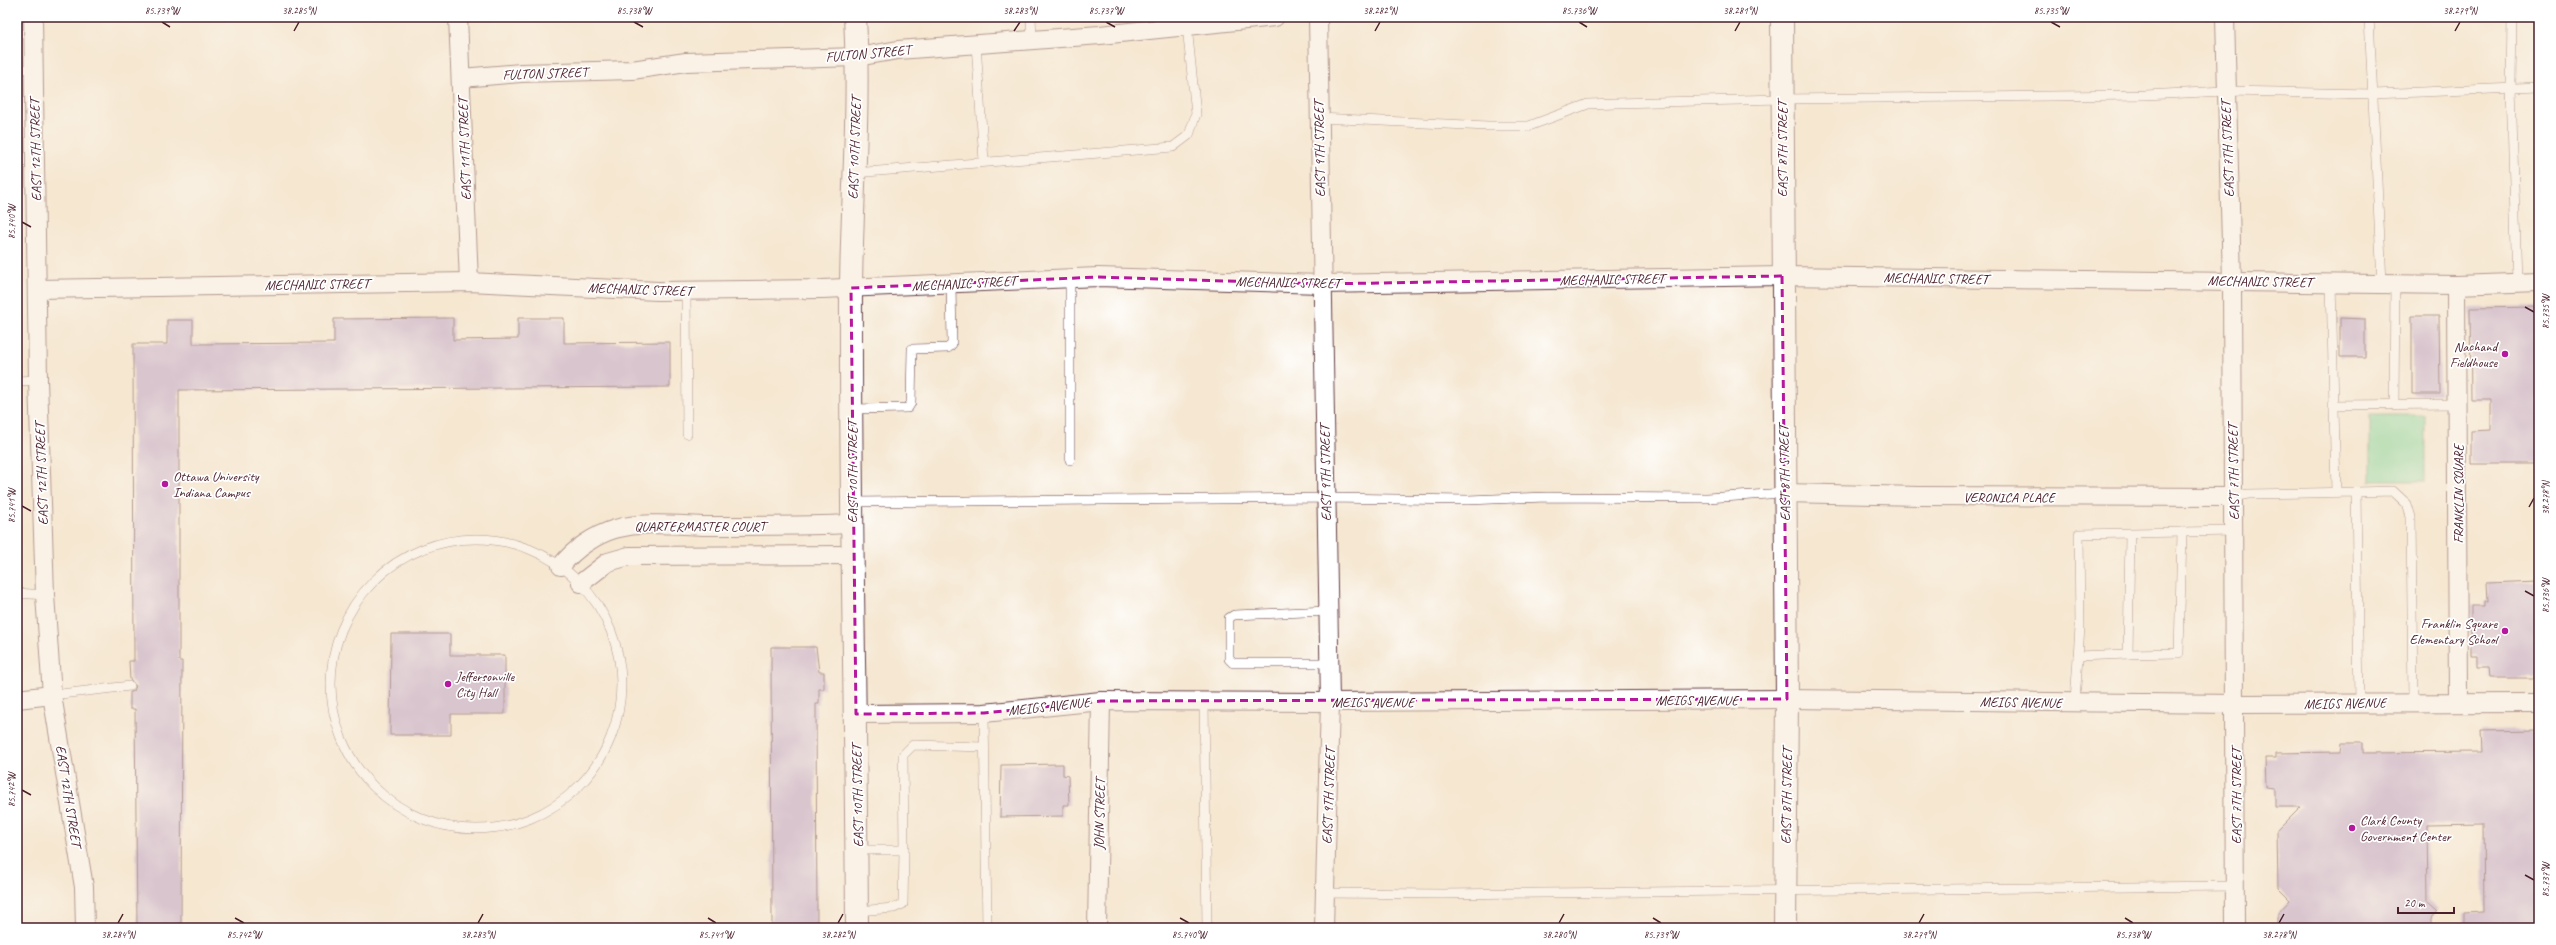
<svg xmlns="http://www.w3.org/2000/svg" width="2556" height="945" font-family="Caveat,sans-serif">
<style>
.green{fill:#7ed79d;stroke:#647b64}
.building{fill:#b59bcb}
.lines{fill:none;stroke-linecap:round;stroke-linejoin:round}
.service-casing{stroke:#643d44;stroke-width:10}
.minor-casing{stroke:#643d44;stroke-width:20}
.secondary-casing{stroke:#643d44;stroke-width:24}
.primary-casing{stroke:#643d44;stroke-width:24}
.service{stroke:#fff;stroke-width:9}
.minor{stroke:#fff;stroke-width:18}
.secondary{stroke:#fff;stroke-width:22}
.primary{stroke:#fff;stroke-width:22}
.rail{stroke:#4a1f2b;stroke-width:3}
.marked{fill:none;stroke:#b5179e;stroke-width:3;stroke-dasharray:8 5;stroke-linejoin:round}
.ticks{fill:none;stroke:#4a1f2b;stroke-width:1.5}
.poi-dot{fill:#b5179e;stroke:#fff;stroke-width:1.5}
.labels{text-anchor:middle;stroke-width:3.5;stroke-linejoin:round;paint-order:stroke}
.street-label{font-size:14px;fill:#4a1f2b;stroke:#fff}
.poi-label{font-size:14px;fill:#4a1f2b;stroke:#fff;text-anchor:start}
.neatline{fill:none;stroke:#4a1f2b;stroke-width:1.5}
.ticks-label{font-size:10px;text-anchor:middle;fill:#4a1f2b}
</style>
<rect width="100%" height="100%" fill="#fff"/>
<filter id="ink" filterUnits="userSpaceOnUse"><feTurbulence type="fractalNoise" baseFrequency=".025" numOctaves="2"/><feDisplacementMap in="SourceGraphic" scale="8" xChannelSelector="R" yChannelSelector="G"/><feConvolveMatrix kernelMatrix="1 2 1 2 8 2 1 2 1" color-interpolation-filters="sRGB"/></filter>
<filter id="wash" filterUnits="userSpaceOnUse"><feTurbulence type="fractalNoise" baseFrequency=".012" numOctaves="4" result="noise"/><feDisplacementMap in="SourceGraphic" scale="16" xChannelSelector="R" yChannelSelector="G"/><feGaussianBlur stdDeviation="0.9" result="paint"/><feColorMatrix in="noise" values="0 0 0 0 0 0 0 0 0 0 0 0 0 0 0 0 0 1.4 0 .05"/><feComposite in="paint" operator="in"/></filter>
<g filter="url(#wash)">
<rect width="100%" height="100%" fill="#f5e7d1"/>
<rect class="green" x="2370" y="415" width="55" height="66"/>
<g id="blocks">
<g class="building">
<polygon points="2539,307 2539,464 2471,464 2471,431 2491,430 2491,400 2471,400 2470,308"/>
<polygon points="2412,316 2439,316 2440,394 2412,394"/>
<polygon points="453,318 453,340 518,339 518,318 564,318 564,343 670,342 670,387 179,390 179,661 182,661 181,928 137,928 135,709 130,709 130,692 134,691 136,686 130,680 129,661 134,661 133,344 167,344 167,320 193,320 193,344 334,343 334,319"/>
<polygon points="2340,318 2365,319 2365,357 2340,357"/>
<polygon points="2539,581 2539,678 2489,678 2488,667 2477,667 2477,655 2471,655 2471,606 2485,606 2485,601 2488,601 2487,583"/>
<polygon points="391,634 450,634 450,655 505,655 505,714 451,714 451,735 390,735"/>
<polygon points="771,647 816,647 819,672 824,672 824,689 819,689 819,704 816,704 817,928 772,928"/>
<polygon points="2539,730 2539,928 2464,928 2464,913 2484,912 2483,824 2427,825 2428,901 2438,910 2431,918 2431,928 2278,928 2278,913 2290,900 2278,888 2277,831 2301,807 2275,807 2275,788 2266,787 2265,758 2275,758 2275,753 2341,752 2342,743 2363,743 2363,753 2482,752 2481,731"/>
<polygon points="1063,764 1063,775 1068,776 1069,805 1063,805 1063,816 1000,817 1001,765"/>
</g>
</g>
</g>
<g filter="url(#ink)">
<use href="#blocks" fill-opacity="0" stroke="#643d44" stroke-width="1"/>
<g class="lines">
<g class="service-casing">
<g id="service">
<polyline points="1031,17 1032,40"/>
<polyline points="2369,17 2382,283"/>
<polyline points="2512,17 2511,86 2517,282"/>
<polyline points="976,44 984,161"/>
<polyline points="1319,118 1488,126 1529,126 1588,104 1615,103 1782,99 2145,95 2225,91 2374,94 2539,87"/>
<polyline points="854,173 1173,147 1189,135 1196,114 1187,26"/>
<polyline points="2331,282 2336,492"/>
<polyline points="686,291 687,434"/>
<polyline points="17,381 38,380"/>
<polyline points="2333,405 2458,404"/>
<polyline points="2394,405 2395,283"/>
<polyline points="852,409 908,408 911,403 912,349 948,348 952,344 951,283"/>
<polyline points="1070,460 1070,278"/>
<polyline points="2356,492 2393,491 2407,504 2411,517 2413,702"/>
<polyline points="2233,497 2248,494 2356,492 2359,703"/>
<polyline points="852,502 1326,498 1468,500 1547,497 1707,498 1784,493"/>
<circle cx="476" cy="684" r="145"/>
<polyline points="17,593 45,595"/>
<polyline points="1328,611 1234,615 1229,618 1229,659 1233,663 1330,663"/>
<polyline points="2128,654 2179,653 2182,532"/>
<polyline points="2078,656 2128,654 2130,534"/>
<polyline points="52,695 130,686"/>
<polyline points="1204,701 1207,928"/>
<polyline points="2075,702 2080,627 2079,534 2234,531"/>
<polyline points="984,713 987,928"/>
<polyline points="857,850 904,850 903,755 913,745 984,747"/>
<polyline points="1325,893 1442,894 2236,886"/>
<polyline points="857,911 894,908 903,904 904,850"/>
</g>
</g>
<g class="minor-casing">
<g id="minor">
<polyline points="33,17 38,380 45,595 52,695 84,887 85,928"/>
<polyline points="458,17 469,282"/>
<polyline points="1318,17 1330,702 1324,928"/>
<polyline points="2225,17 2232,281 2235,928"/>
<polyline points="461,78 521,73 632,70 686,62 857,57 898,50 1100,35 1275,17"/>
<polyline points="2456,285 2458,703"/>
<polyline points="37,289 469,282 658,291 822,289 1098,277 1321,284 1782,276 2456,285 2539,282"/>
<polyline points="1784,493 1920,496 2233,497"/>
<path d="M 561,566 C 574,549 595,535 615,529 C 643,521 677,525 706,526 C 755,526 803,526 852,524"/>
<polyline points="581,583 608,562 629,556 852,555"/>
<polyline points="17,699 52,695"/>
<polyline points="856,714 984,713 1101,701 1330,702 1787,699 2236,704 2539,703"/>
<polyline points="1097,928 1101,701"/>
</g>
</g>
<g class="secondary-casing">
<polyline id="secondary" points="1782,17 1787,699 1785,928"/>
</g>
<g class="primary-casing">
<path id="primary" d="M 855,17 C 860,107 852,197 851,287 C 850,501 856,714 857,928"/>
</g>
<use href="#service" class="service"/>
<use href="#minor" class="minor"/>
<use href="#secondary" class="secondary"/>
<use href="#primary" class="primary"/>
<polyline class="rail" points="17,919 21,928"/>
</g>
</g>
<path d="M0 0H2556V945H0ZM 1782,276 L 1787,699 L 1101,701 L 984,713 L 856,714 L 851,288 L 1098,277 L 1321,284 Z" fill="#f5e7d1" fill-opacity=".55" fill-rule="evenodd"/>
<path class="marked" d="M 1782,276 L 1787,699 L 1101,701 L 984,713 L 856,714 L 851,288 L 1098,277 L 1321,284 Z"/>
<path class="ticks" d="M 162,22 L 170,27M 634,22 L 643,27M 1106,22 L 1115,27M 1579,22 L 1587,27M 2051,22 L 2060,27M 294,31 L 299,22M 1014,31 L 1020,22M 1375,31 L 1380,22M 1735,31 L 1740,22M 2455,31 L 2460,22M 22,222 L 31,227M 2525,307 L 2534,312M 22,506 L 31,511M 2529,507 L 2534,498M 2525,591 L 2534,596M 22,790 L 31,795M 2525,875 L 2534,880M 235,918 L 244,923M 708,918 L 716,923M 1180,918 L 1189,923M 1653,918 L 1661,923M 2125,918 L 2133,923M 118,923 L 123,914M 478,923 L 483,914M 838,923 L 843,914M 1559,923 L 1564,914M 1919,923 L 1924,914M 2279,923 L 2284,914"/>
<g class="poi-dot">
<circle cx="2505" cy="354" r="4"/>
<circle cx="165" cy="484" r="4"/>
<circle cx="2505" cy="631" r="4"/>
<circle cx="448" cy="684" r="4"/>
<circle cx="2352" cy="828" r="4"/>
</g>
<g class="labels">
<g class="street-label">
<text transform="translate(868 53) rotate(-5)" y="5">FULTON STREET</text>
<text transform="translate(545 73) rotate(-2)" y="5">FULTON STREET</text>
<text transform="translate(854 148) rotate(-88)" y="5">EAST 10TH STREET</text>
<text transform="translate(464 149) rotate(-92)" y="5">EAST 11TH STREET</text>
<text transform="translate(1319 149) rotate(-91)" y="5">EAST 9TH STREET</text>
<text transform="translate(1782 149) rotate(-90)" y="5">EAST 8TH STREET</text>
<text transform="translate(2227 149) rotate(-92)" y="5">EAST 7TH STREET</text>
<text transform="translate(35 150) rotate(-91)" y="5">EAST 12TH STREET</text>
<text transform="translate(1936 278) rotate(1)" y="5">MECHANIC STREET</text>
<text transform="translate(1612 279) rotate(-1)" y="5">MECHANIC STREET</text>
<text transform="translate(2260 281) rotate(1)" y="5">MECHANIC STREET</text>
<text transform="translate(1288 282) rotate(1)" y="5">MECHANIC STREET</text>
<text transform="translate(964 283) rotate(-3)" y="5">MECHANIC STREET</text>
<text transform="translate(317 284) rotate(-1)" y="5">MECHANIC STREET</text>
<text transform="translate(640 289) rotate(2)" y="5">MECHANIC STREET</text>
<text transform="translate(852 472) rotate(-90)" y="5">EAST 10TH STREET</text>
<text transform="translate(2233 472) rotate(-91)" y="5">EAST 7TH STREET</text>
<text transform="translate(1325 473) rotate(-91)" y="5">EAST 9TH STREET</text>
<text transform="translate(1784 473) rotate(-91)" y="5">EAST 8TH STREET</text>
<text transform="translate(41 474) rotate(-92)" y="5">EAST 12TH STREET</text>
<text transform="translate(2458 494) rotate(-90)" y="5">FRANKLIN SQUARE</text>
<text x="2009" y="502">VERONICA PLACE</text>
<text x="700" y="531">QUARTERMASTER COURT</text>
<text x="1697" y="705">MEIGS AVENUE</text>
<text x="1373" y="707">MEIGS AVENUE</text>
<text transform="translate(2021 702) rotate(1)" y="5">MEIGS AVENUE</text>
<text transform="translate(2345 703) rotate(-1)" y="5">MEIGS AVENUE</text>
<text transform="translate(1049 706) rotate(-6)" y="5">MEIGS AVENUE</text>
<text transform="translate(69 796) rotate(81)" y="5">EAST 12TH STREET</text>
<text transform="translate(857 796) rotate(-91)" y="5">EAST 10TH STREET</text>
<text transform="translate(1328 796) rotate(-88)" y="5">EAST 9TH STREET</text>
<text transform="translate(1786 796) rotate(-89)" y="5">EAST 8TH STREET</text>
<text transform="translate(2236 796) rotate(-90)" y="5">EAST 7TH STREET</text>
<text transform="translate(1099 814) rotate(-89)" y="5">JOHN STREET</text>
</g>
<g class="poi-label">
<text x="2497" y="351" text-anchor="end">Nachand<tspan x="2497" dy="16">Fieldhouse</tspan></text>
<text x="173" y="481">Ottawa University<tspan x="173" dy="16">Indiana Campus</tspan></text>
<text x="2497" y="628" text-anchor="end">Franklin Square<tspan x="2497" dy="16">Elementary School</tspan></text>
<text x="456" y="681">Jeffersonville<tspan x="456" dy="16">City Hall</tspan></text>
<text x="2360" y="825">Clark County<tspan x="2360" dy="16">Government Center</tspan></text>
</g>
</g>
<rect width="2556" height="945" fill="none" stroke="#fff" stroke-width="44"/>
<path d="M2398 907v6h56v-6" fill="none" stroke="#4a1f2b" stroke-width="2"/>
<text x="2404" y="907" font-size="12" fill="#4a1f2b" stroke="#ffffff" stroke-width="3" paint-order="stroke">20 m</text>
<rect x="22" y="22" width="2512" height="901" class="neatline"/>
<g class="ticks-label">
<text x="162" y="14">85.739°W</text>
<text x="299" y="14">38.285°N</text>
<text x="634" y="14">85.738°W</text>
<text x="1020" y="14">38.283°N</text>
<text x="1106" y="14">85.737°W</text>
<text x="1380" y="14">38.282°N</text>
<text x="1579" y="14">85.736°W</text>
<text x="1740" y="14">38.281°N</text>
<text x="2051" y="14">85.735°W</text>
<text x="2460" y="14">38.279°N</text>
<text transform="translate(11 222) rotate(-90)" y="4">85.740°W</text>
<text transform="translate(2545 312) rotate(-90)" y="4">85.735°W</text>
<text transform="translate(2545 498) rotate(-90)" y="4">38.278°N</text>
<text transform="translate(11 506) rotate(-90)" y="4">85.741°W</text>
<text transform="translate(2545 596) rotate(-90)" y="4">85.736°W</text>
<text transform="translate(11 790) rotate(-90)" y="4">85.742°W</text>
<text transform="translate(2545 880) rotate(-90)" y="4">85.737°W</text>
<text x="118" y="938">38.284°N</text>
<text x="244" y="938">85.742°W</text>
<text x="478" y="938">38.283°N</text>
<text x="716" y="938">85.741°W</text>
<text x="838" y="938">38.282°N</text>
<text x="1189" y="938">85.740°W</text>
<text x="1559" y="938">38.280°N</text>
<text x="1661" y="938">85.739°W</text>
<text x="1919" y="938">38.279°N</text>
<text x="2133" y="938">85.738°W</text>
<text x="2279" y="938">38.278°N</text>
</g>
</svg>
